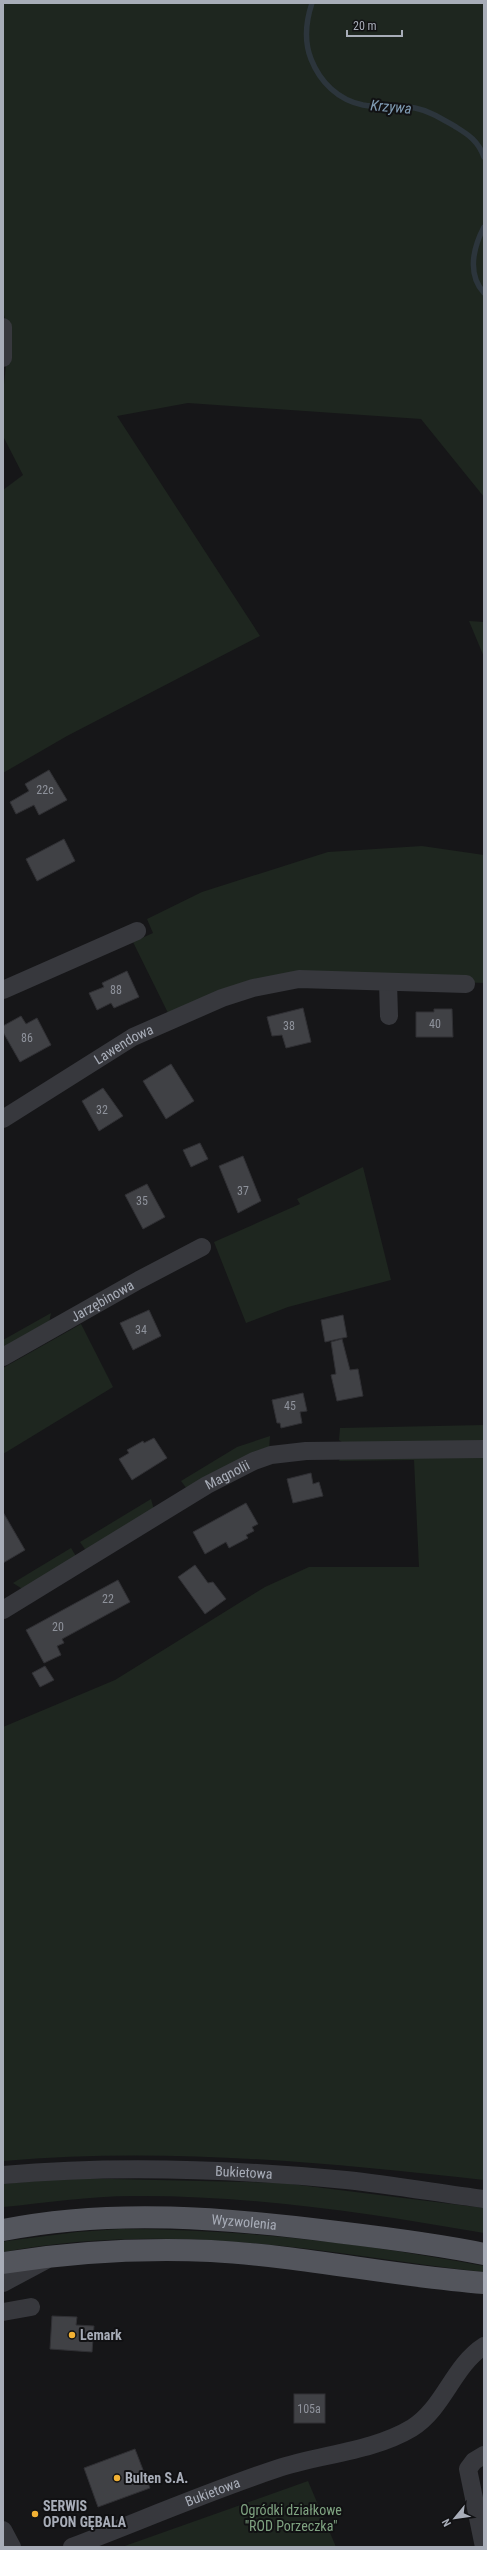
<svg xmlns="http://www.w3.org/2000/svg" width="487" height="2550" font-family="'Roboto Condensed',sans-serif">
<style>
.green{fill:#1e261f}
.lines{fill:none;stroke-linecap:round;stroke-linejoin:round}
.stream{stroke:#2c353c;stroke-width:5.5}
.building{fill:#404145;stroke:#303034}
.minor{stroke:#37383d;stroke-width:18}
.major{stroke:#53555c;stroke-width:22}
.poi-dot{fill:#f2b134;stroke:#111113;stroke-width:1.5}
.labels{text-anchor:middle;stroke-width:4;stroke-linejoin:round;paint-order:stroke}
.number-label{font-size:12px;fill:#8e929b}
.street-label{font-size:14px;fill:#a8adb8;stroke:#111113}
.poi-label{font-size:14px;font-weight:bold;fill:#a8adb8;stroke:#111113;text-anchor:start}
.park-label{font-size:14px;fill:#7fa381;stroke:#111113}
.water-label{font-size:15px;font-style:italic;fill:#7f9bb3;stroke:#111113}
</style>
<rect width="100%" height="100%" fill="#161618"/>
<g class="green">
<polygon points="3,3 484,3 484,497 421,419 188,403 117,416 260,636 67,736 3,773 3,490 23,475 3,436 3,394 9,335 3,311"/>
<polygon points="469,621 484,622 484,657"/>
<polygon points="422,846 484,855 484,983 300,976 169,1015 133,942 153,933 147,919 202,892 328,852"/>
<polygon points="363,1167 391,1280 288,1307 246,1323 214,1242 300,1204 297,1199"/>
<polygon points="51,1313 49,1323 3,1353 3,1340"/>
<polygon points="81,1324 113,1387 3,1454 3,1368"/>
<polygon points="484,1425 484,1444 345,1444 339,1440 340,1428"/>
<polygon points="270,1436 269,1450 187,1489 181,1481 237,1447"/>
<path d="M 484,1453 L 484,2180 C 324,2162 164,2147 3,2161 L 3,1727 L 115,1680 L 265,1587 L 309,1567 L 419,1567 L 414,1460 L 339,1461 L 341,1457 Z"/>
<polygon points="151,1499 154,1510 87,1552 80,1542"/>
<polygon points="71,1548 77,1558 24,1590 13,1583"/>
<path d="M 69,2178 L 283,2183 L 484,2208 L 484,2233 C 369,2213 250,2195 133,2196 C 89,2196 46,2203 3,2207 L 3,2184 Z"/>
<path d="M 120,2229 C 242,2229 364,2243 484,2266 L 484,2272 C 406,2264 328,2249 250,2243 C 167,2236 85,2237 3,2252 L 3,2242 L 7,2241 L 77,2232 Z"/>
<polygon points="308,2481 336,2547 122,2547"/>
</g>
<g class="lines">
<g class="stream">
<path d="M 312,3 C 306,21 304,41 311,59 C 320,82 338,100 363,105 C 380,108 398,105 415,108 C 430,111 442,119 456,127 C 469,135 478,141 484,157"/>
<path d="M 484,227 C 473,248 467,274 484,293"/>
</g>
</g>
<g class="building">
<polygon points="49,770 67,800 39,815 34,805 16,814 10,802 29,791 25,784"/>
<polygon points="64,839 75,861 37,881 26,859"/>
<polygon points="127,971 139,997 114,1008 111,1003 97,1010 89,993 104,987 102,983"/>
<polygon points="303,1008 311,1042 286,1048 282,1035 272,1036 267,1017"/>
<polygon points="434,1009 452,1009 453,1037 416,1037 416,1012 434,1012"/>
<polygon points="21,1016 26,1024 37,1018 51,1045 20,1062 3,1032 3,1026"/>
<polygon points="171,1064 194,1101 166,1119 143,1081"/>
<polygon points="103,1088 123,1116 99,1131 82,1101"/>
<polygon points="200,1143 208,1159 191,1167 183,1150"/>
<polygon points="243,1156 261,1201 238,1213 219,1166"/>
<polygon points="147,1184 165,1217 143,1229 125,1195"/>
<polygon points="149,1310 161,1336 133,1350 120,1323"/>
<polygon points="343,1315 347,1337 325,1342 321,1320"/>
<polygon points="342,1339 350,1370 358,1369 363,1396 337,1401 331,1375 336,1374 331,1342"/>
<polygon points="303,1393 307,1411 300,1412 302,1423 281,1428 280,1423 277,1423 272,1400"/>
<polygon points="154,1438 167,1458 132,1480 119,1459 129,1453 127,1450 143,1441 144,1443"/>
<polygon points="311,1473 313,1484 319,1482 323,1496 293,1503 287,1479"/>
<polygon points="246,1503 258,1524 252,1527 254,1531 246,1535 248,1538 229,1548 226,1542 205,1554 193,1532"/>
<polygon points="3,1512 25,1550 3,1563"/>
<polygon points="195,1565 208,1583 213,1582 226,1599 205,1614 178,1577"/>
<polygon points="118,1580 130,1602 62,1639 64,1643 57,1646 61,1655 44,1663 26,1630"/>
<polygon points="45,1666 54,1680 40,1687 32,1673"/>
<polygon points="52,2316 77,2317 76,2325 94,2326 92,2352 50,2349"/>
<rect x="294" y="2394" width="31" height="29"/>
<polygon points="135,2449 150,2488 98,2507 84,2468"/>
</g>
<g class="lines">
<g class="minor">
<polyline points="3,327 3,358"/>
<polyline points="388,982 389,1016"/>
<polyline points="3,990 137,931"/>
<path id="s1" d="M 3,1119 L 133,1037 L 222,998 L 253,988 L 299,979 L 466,984"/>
<path id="s2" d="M 3,1357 L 139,1280 L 202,1247"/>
<path id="s3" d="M 3,1610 L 207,1485 L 254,1461 L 271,1455 L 306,1451 L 484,1449"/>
<path id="s4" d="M 3,2175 C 117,2165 232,2169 346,2180 C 392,2185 438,2193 484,2199"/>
<polyline points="3,2283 46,2260"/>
<polyline points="3,2312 31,2307"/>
<polyline points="484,2455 474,2461 468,2469 484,2547"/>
<polyline points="3,2530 12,2547"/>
<path id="s5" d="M 72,2547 C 140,2521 207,2492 276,2469 C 320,2454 372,2452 412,2428 C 444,2408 453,2366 484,2346"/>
</g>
<g class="major">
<path id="s6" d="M 3,2230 C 114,2208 227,2218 337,2232 C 387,2238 436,2244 484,2254"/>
<path d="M 3,2263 C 72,2252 140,2248 211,2251 C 302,2256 393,2276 484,2283"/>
</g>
</g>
<g class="poi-dot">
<circle cx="72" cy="2335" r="4"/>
<circle cx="117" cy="2478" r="4"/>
<circle cx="35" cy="2514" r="4"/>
</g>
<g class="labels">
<g class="number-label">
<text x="45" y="794">22c</text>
<text x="116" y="994">88</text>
<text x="435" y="1028">40</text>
<text x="289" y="1030">38</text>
<text x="27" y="1042">86</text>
<text x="102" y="1114">32</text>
<text x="243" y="1195">37</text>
<text x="142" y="1205">35</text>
<text x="141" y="1334">34</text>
<text x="290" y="1410">45</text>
<text x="108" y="1603">22</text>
<text x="58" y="1631">20</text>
<text x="309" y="2413">105a</text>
</g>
<g class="street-label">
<text dy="5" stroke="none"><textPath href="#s1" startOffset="142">Lawendowa</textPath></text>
<text dy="5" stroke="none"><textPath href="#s2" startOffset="114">Jarzębinowa</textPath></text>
<text dy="5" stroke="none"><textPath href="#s3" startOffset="262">Magnolii</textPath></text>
<text dy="5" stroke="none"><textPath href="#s4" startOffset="241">Bukietowa</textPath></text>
<text dy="5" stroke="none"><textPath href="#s6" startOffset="242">Wyzwolenia</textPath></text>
<text dy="5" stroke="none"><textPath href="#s5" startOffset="151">Bukietowa</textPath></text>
</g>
<g class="poi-label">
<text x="80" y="2340">Lemark</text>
<text x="125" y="2483">Bulten S.A.</text>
<text x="43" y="2511">SERWIS<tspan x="43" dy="16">OPON GĘBALA</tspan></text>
</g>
<g class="park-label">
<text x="291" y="2515">Ogródki działkowe<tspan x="291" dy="16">"ROD Porzeczka"</tspan></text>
</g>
<g class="water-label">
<text transform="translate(391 107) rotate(5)" y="5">Krzywa</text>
</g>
</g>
<rect width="487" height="2550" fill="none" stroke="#a8adb8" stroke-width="8"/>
<g transform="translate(455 2518) rotate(241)" stroke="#111113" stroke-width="3" paint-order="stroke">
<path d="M0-3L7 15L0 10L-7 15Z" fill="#a8adb8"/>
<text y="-6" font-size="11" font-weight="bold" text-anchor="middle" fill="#a8adb8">N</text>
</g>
<path d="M347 30v6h55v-6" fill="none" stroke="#a8adb8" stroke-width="2"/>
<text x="353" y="30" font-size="12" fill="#a8adb8" stroke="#111113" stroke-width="3" paint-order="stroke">20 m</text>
</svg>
